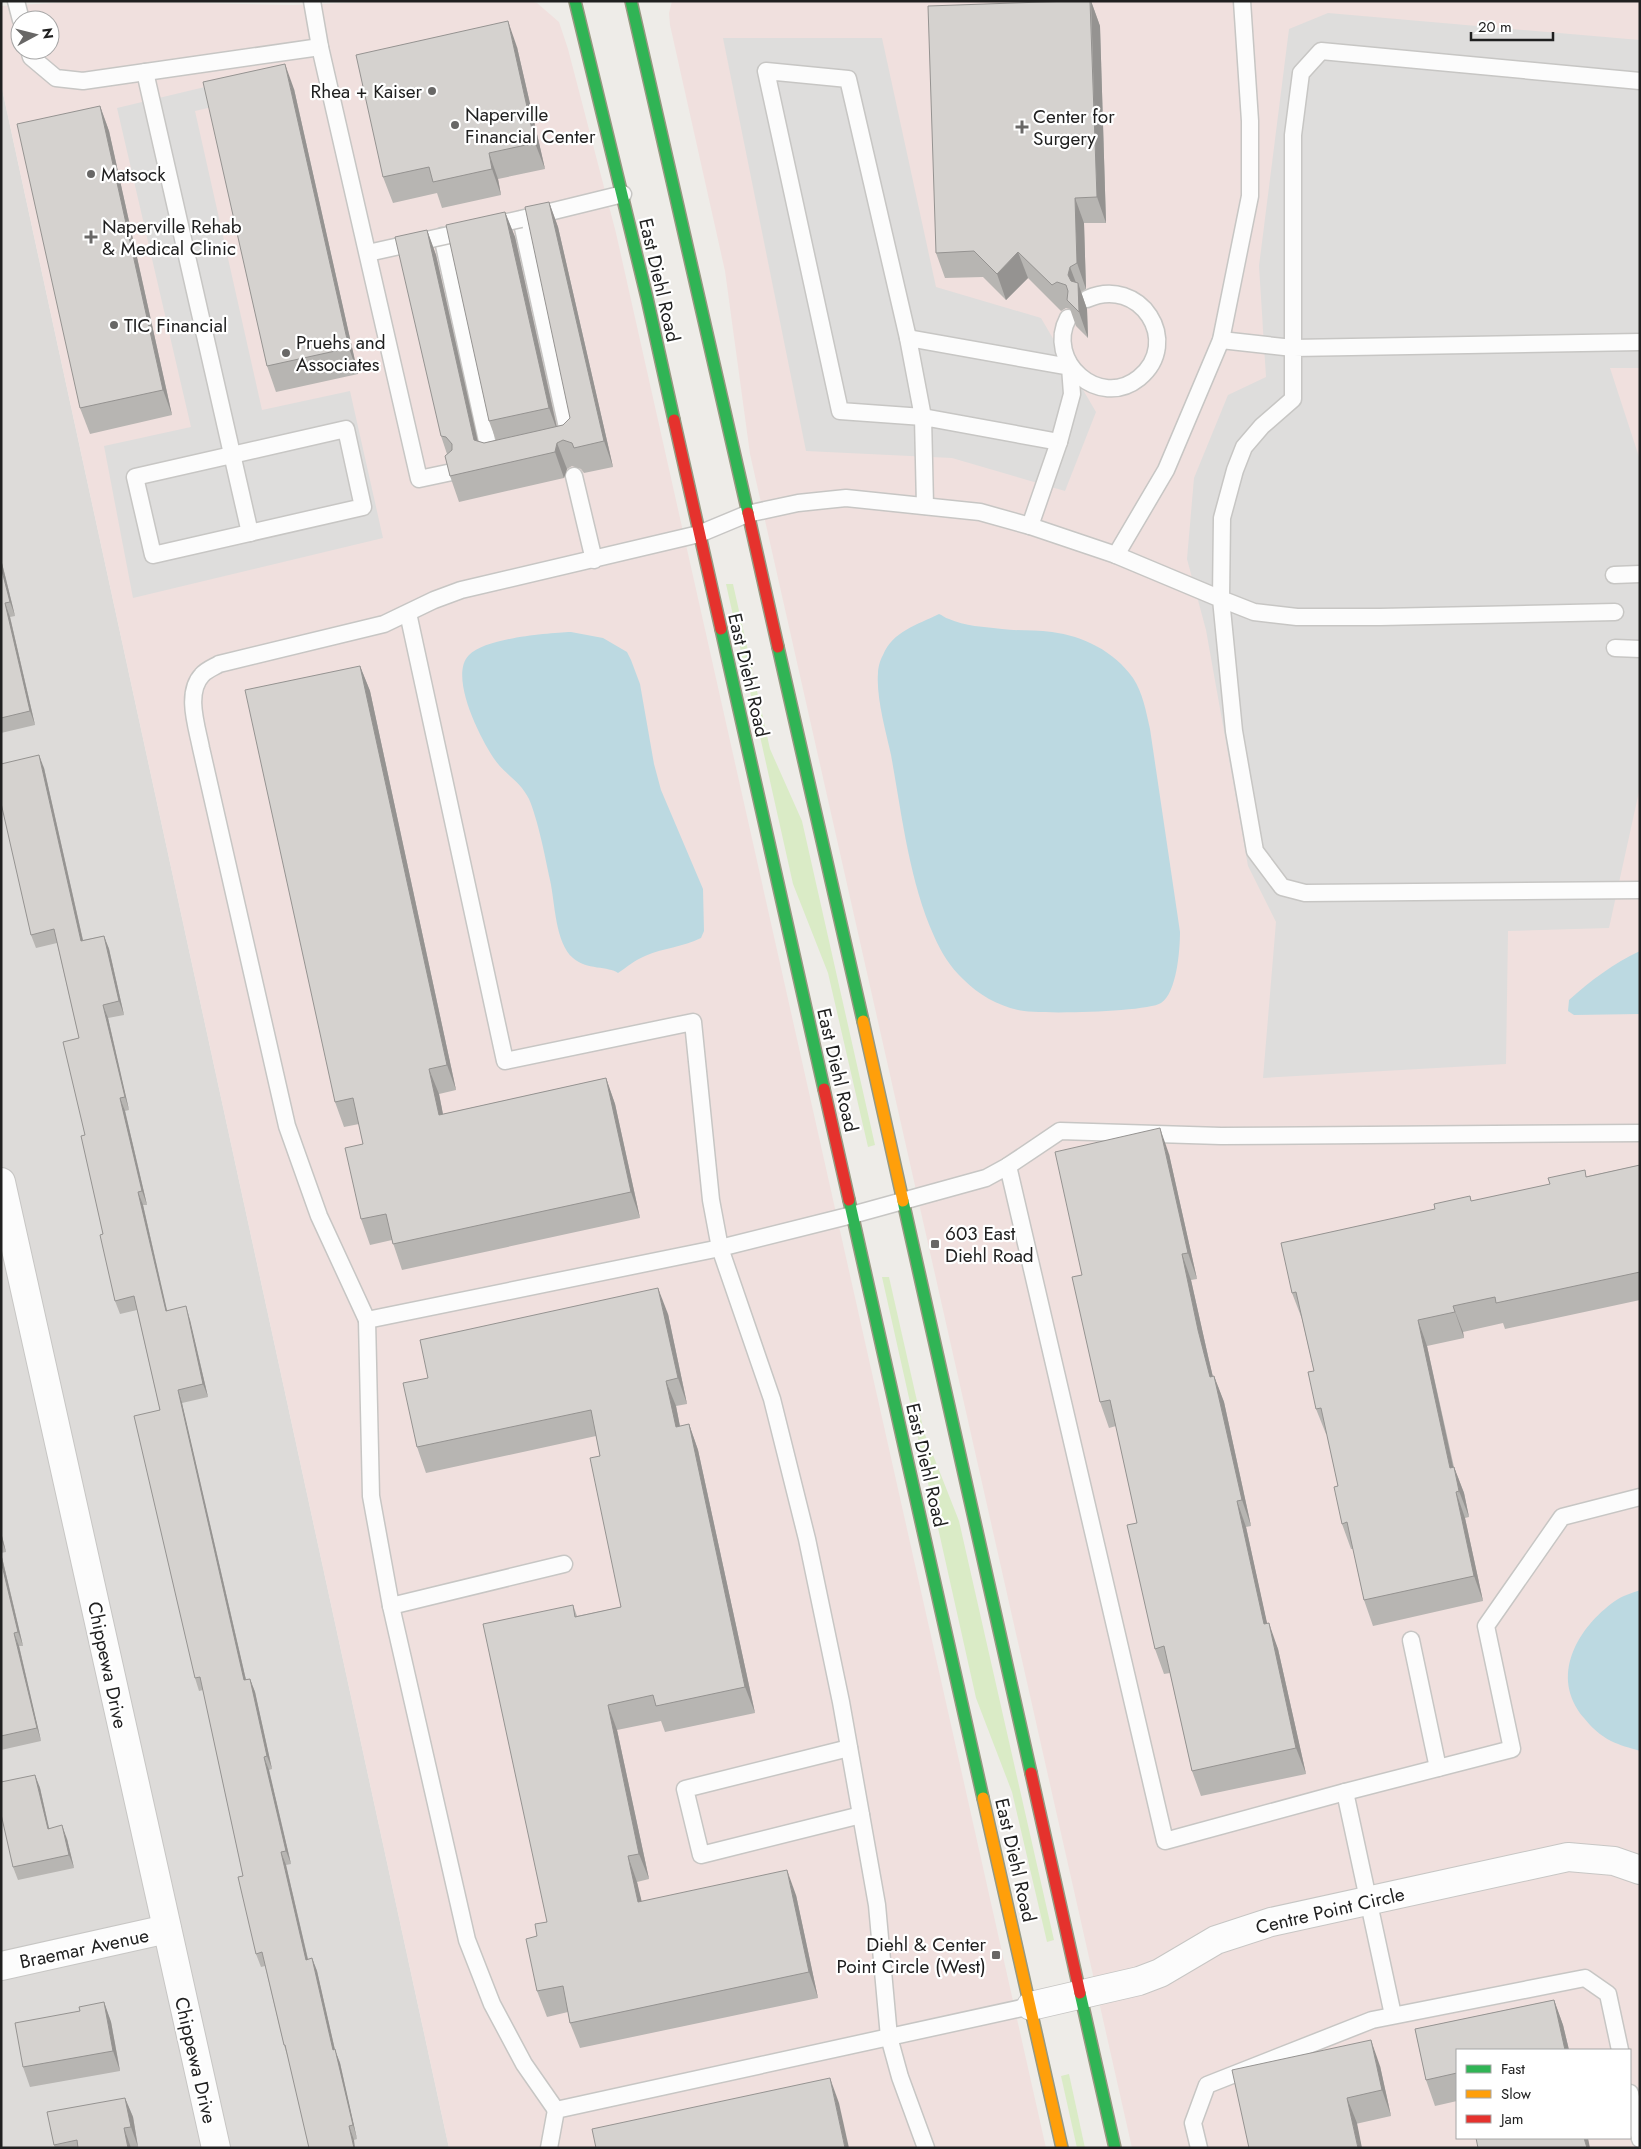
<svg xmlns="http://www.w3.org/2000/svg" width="1641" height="2149" font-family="Jost,sans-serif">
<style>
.residential{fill:#dddbd9}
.commercial{fill:#f0e0de;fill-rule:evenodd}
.grass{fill:#daebc6}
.parking{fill:#dedddc}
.water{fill:#bcd9e1}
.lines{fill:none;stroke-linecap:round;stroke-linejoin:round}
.lane-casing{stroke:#c7c6c4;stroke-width:19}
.street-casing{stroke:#c7c6c4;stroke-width:30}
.fast-casing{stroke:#969880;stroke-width:14}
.slow-casing{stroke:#969880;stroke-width:14}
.jam-casing{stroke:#969880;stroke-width:14}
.lane{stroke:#fcfcfc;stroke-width:16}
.street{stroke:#fcfcfc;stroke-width:28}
.fast{stroke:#30b455;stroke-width:11}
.slow{stroke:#ff9f0a;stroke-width:11}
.jam{stroke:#e5322d;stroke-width:11}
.lane-bridge-casing{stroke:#c7c6c4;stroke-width:19;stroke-linecap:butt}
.lane-bridge{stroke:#fcfcfc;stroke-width:16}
.wall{fill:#b7b5b2}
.shaded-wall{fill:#959391}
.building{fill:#d5d2cf;stroke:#959391}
.poi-dot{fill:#686766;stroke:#fff;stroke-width:2}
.labels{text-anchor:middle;stroke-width:4.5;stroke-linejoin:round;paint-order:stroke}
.poi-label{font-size:19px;fill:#202020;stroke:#fff;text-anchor:start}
.street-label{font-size:19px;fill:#202020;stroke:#fff}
</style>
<rect width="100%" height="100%" fill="#eeece8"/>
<polygon class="residential" points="1,84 118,623 449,2148 1,2148"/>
<g class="commercial">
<path d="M 88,1 L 293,5 L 393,1 L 529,1 L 537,3 L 559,22 L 568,49 L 616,233 L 1046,2148 L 449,2148 L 1,84 L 1,6 ZM 20,20 L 50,20 L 50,50 L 20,50 Z"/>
<path d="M 672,1 L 1640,1 L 1640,2148 L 1132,2148 L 750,454 L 725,271 L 670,25 L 669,13 ZM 1457,2050 L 1630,2050 L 1630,2138 L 1457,2138 Z"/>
</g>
<g class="grass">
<polygon points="726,584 733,584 770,749 802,821 875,1145 868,1147 828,973 793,884"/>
<polygon points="882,1277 889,1277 924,1432 959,1521 1054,1940 1047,1942 1012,1792 976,1698"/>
<polygon points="1069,2074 1085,2148 1077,2148 1061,2076"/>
</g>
<g class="parking">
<polygon points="1328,13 1640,40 1640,368 1610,368 1640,460 1640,787 1609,928 1508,931 1506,1064 1263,1078 1276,922 1248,866 1206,630 1187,559 1194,478 1228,395 1266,377 1259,266 1289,29"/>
<polygon points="723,38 882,38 936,287 1041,318 1096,412 1065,491 952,458 806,451"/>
<polygon points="280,69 285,90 195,111 262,410 350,391 383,538 133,598 104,446 191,427 117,108"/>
</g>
<g class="water">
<path d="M 939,614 C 942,615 945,618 949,619 C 964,626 985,627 1002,629 C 1018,631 1035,630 1052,632 C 1083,636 1114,651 1133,678 C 1143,693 1146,712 1150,729 L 1180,932 C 1180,949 1177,993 1161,1003 C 1148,1012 1036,1015 1018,1010 C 997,1005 979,995 963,979 C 950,967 941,952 934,936 C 909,880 902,815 891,755 C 886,732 876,697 878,673 C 878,668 880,660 883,655 C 893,631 917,625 939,614 Z"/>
<path d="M 571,632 L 603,638 L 627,652 L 631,660 L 640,684 L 654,764 L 661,790 L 703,889 L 704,931 L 701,938 C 683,947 663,948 645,956 C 635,960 627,967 618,973 C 609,966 586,970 573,958 C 555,943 555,902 550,880 C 545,856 538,820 529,799 C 519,779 506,776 495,760 C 481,740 448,676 469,655 C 486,638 547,633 571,632 Z"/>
<path d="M 1640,951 L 1640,1014 L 1574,1015 L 1568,1011 L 1569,1000 C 1590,981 1614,963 1640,951 Z"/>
<path d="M 1640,1590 L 1640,1751 C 1630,1748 1619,1745 1611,1741 C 1601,1736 1591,1727 1584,1718 C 1549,1677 1577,1628 1615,1601 C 1622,1596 1632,1593 1640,1590 Z"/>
</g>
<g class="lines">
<g class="lane-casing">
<g id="lane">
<polyline points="16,1 21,20"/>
<polyline points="312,1 320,47 419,479 452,472"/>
<polyline points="29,50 31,57 56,78 83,81 320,47"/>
<polyline points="145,72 250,533"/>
<polyline points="442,236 491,459 496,458"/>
<polyline points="368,253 413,243"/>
<path d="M 1068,318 C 1045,361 1099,410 1139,378 C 1183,342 1140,275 1087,299"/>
<polyline points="908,338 1070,367 1072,394 1059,442 1030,526"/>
<polyline points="1221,340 1293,348 1293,135 1301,73 1321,51 1640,81"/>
<polygon points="346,429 363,507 153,555 135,477"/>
<polyline points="570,441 521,219 623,194"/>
<polyline points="574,476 594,560"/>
<polyline points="925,506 923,417 908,338 848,79 766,71 840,411 923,417 1059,442"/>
<polyline points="1116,555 1166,470 1221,340 1250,196 1250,121 1242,1"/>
<polyline points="1614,575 1640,574"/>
<polyline points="1615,612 1380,617 1297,617 1254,612 1221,599 1222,518 1235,470 1244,447 1262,426 1293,399 1293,348 1640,342"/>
<polyline points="408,613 505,1061 693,1022 711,1200 720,1248 772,1399 807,1539 841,1702 877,1905 889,2037 900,2077 926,2148"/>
<polyline points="1615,648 1640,649"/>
<polyline points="1008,1166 1060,1131 1221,1136 1640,1133"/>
<path d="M 367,1320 L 319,1216 L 287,1126 L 201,748 C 197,727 185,693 202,675 C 206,670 214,667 219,664 L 384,624 L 434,600 L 461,590 L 699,534 L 747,514 L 798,503 L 846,498 L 980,512 L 1030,526 L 1116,555 L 1221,599 L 1234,731 L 1255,851 L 1282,887 L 1305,893 L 1640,890"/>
<polyline points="391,1606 564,1564"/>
<polyline points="1411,1640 1438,1768"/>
<polyline points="849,1748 685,1789 701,1855 861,1815"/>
<polyline points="1345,1792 1512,1749 1486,1626 1562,1517 1640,1497"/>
<polyline points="1630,2093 1640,2139"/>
<polyline points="556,2110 524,2064 492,2004 467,1940 391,1606 371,1496 367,1320 720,1248 852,1215 986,1178 1008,1166 1165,1841 1345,1792 1393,2015"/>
<polyline points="549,2148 556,2110 1031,2006"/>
<polyline points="1199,2148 1193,2123 1207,2085 1372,2020 1585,1978 1608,1994 1620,2050"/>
</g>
</g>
<g class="street-casing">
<g id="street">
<polyline points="1,1182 216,2148"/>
<polyline points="1,1966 167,1929"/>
<polyline points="1031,2006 1139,1981 1160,1973 1216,1940 1271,1922 1568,1857 1614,1861 1640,1870"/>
</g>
</g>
<g class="fast-casing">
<g id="fast">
<polyline points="575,1 647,298 674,420"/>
<polyline points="631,1 748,513"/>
<polyline points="721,629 824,1089"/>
<polyline points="778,647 863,1021"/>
<polyline points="849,1200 983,1798"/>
<polyline points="903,1201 1031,1773"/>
<polyline points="1080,1993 1115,2148"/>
</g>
</g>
<g class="slow-casing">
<g id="slow">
<polyline points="863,1021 903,1201"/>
<polyline points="983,1798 1062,2148"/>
</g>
</g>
<g class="jam-casing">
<g id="jam">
<polyline points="674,420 721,629"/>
<polyline points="748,513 778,647"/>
<polyline points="824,1089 849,1200"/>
<polyline points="1031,1773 1080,1993"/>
</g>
</g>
<use href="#lane" class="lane"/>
<use href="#street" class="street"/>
<use href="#fast" class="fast"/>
<use href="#slow" class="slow"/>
<use href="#jam" class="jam"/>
<g class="lane-bridge-casing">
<polyline id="lane-bridge" points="413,243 521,219"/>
</g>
<use href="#lane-bridge" class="lane-bridge"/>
</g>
<g class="wall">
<polygon points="1091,1 1100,26 1106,223 1084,223 1086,289 1081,292 1087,309 1088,338 1076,326 1070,309 1066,308 1061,311 1028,278 1006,300 983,277 945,278 936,253"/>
<polygon points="517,47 545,169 498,179 501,195 442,208 437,193 393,203 383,177"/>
<polygon points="294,89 358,374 276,392 267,366"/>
<polygon points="100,106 109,131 172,415 90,434 80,408"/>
<polygon points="549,202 558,227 613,467 584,473 581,469 572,466 567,469 564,478 459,502 450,476 447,454 441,436 427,230 436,255 478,441 484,443 496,440 489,421 505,212 515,237 557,426 563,425 570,418"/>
<polygon points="1,559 15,616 10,617 35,725 1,733"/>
<polygon points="360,666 370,691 456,1090 439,1094 443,1114 606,1078 615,1104 640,1218 402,1270 392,1240 370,1245 361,1219 363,1144 359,1124 344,1127 335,1102"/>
<polygon points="44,768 83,940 104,936 109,949 124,1015 108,1018 129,1110 125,1111 147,1205 143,1205 167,1310 190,1320 208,1397 182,1403 246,1680 250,1679 255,1692 272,1769 269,1770 291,1864 286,1865 308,1959 312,1958 317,1971 335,2050 340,2063 357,2139 354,2140 288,2058 284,2045 265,1966 261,1967 256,1954 243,1876 203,1690 199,1691 195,1678 160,1410 137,1310 120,1314 115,1301 85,1135 79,1038 57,943 36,948 31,935"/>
<polygon points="1169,1154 1197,1279 1191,1280 1208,1356 1213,1377 1214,1376 1224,1402 1251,1526 1246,1527 1267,1624 1278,1649 1306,1774 1201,1796 1192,1771 1170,1673 1164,1674 1155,1649 1137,1523 1116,1426 1109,1428 1100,1402 1082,1275"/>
<polygon points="1640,1165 1640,1300 1505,1329 1503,1323 1463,1332 1464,1338 1427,1346 1454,1467 1464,1493 1469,1517 1465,1518 1483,1601 1373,1626 1364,1600 1353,1549 1351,1549 1342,1524 1338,1486 1327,1434 1326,1434 1316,1409 1314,1371 1302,1319 1292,1293 1472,1201"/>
<polygon points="668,1314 687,1404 676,1406 680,1426 689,1424 698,1450 755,1713 665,1732 661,1721 617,1730 649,1879 637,1882 641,1901 796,1895 818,1998 580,2048 570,2023 568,2012 547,2017 537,1991 537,1936 547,1922 573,1605 577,1616 621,1607 600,1456 596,1436 426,1473 417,1447 428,1378"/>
<polygon points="1,1532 6,1552 1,1553"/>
<polygon points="1,1553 23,1646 19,1646 41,1741 1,1750"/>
<polygon points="35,1775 40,1788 49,1828 67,1839 74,1868 18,1880 13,1867"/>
<polygon points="1554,2000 1563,2025 1569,2050 1457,2050 1457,2101 1435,2106 1426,2080 1415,2029"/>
<polygon points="104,2002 111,2022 120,2071 30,2087 23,2067 80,2011"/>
<polygon points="1380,2066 1391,2116 1249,2148"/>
<polygon points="125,2098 133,2117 138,2147 133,2148 55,2148 54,2145"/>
</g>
<g class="shaded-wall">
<polygon points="1091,1 1100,26 1106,223 1097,197"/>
<polygon points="508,21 517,47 545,169 535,143"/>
<polygon points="285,64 294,89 358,374 349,348"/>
<polygon points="100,106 109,131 172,415 163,390"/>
<polygon points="489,153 498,179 501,195 492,169"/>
<polygon points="1075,198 1084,223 1086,289 1077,263"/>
<polygon points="549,202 558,227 613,467 604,441"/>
<polygon points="505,212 515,237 558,433 549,408"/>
<polygon points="427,230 436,255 483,465 474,440"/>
<polygon points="1018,252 1028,278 1006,300 997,274"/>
<polygon points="1070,267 1078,288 1078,283 1087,309 1088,338 1079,312 1068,275"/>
<polygon points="557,443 567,469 564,478 555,452"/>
<polygon points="1,559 15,616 10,602 1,567"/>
<polygon points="5,603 10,617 35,725 30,711"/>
<polygon points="360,666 370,691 456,1090 447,1065"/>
<polygon points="39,755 44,768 86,954 81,941"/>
<polygon points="104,936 109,949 124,1015 119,1001"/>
<polygon points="103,1005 108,1018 129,1110 125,1097"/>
<polygon points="429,1069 439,1094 448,1140 439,1115"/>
<polygon points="606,1078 615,1104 640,1218 631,1192"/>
<polygon points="120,1098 125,1111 147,1205 142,1191"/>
<polygon points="1160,1128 1169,1154 1197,1279 1188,1253"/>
<polygon points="138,1192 143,1205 170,1324 166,1311"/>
<polygon points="1182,1254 1191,1280 1208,1356 1219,1403 1210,1377 1198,1330"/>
<polygon points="658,1288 668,1314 687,1404 678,1378"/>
<polygon points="186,1306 190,1320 208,1397 203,1384"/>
<polygon points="1453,1306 1463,1332 1464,1338 1455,1312"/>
<polygon points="1418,1320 1427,1346 1459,1494 1450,1468"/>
<polygon points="1214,1376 1224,1402 1251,1526 1242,1500"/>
<polygon points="666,1381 676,1406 685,1453 676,1427"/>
<polygon points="178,1390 182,1403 249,1693 244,1680"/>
<polygon points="689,1424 698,1450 755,1713 745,1687"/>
<polygon points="1454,1467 1464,1493 1469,1517 1459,1491"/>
<polygon points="1456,1492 1465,1518 1483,1601 1474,1576"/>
<polygon points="1237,1501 1246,1527 1273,1650 1264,1624"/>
<polygon points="1,1532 6,1552 1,1539"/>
<polygon points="1,1553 23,1646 18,1632 1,1561"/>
<polygon points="1269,1623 1278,1649 1306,1774 1296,1748"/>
<polygon points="14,1633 19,1646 41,1741 37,1728"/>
<polygon points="250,1679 255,1692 272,1769 267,1756"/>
<polygon points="608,1705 617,1730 649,1879 639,1854"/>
<polygon points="264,1757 269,1770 291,1864 286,1851"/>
<polygon points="35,1775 40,1788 52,1842 48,1829"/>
<polygon points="62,1825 67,1839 74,1868 69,1855"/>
<polygon points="281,1852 286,1865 311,1973 306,1960"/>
<polygon points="628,1856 637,1882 648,1927 638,1902"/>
<polygon points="787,1870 796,1895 818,1998 809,1972"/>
<polygon points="312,1958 317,1971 335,2050 340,2063 357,2139 353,2125 333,2050"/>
<polygon points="1554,2000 1563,2025 1569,2050 1565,2050"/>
<polygon points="104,2002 111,2022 120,2071 113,2051"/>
<polygon points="1371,2040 1380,2066 1391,2116 1382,2090"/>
<polygon points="830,2078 839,2103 849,2148 845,2148"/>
<polygon points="125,2098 133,2117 138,2147 131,2127"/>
<polygon points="1347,2098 1357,2123 1362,2148 1358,2148"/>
<polygon points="349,2126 354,2140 355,2148 354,2148"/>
<polygon points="124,2128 131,2148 128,2148"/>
<polygon points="1584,2138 1588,2138 1590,2148 1587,2148"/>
</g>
<g class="building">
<polygon points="1071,1 1090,1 1097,197 1075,198 1077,263 1070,267 1068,275 1071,281 1078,283 1079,312 1067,300 1068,291 1066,285 1057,282 1052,285 1018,252 997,274 974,251 936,253 928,6"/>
<polygon points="508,21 535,143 489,153 492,169 433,182 429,167 383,177 356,55"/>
<polygon points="285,64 349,348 267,366 203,82"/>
<polygon points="100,106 163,390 80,408 17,124"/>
<polygon points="549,202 604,441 574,448 572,443 563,440 557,443 555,452 450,476 445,456 452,450 452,444 446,437 441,436 395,237 427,230 474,440 484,443 537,431 563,425 570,418 525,207"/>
<polygon points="505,212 549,408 489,421 446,225"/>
<polygon points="1,567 10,602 5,603 30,711 1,718"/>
<polygon points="360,666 447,1065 429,1069 439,1115 606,1078 631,1192 393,1244 386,1214 361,1219 345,1148 363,1144 353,1098 335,1102 245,690"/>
<polygon points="39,755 81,941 104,936 119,1001 103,1005 125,1097 120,1098 142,1191 138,1192 166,1311 186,1306 203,1384 178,1390 244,1680 250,1679 267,1756 264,1757 286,1851 281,1852 306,1960 312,1958 333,2050 335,2049 353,2125 349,2126 354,2148 309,2148 285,2045 284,2045 262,1952 256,1954 238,1877 243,1876 200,1677 195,1678 134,1416 160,1410 134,1296 115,1301 100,1235 103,1234 81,1136 85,1135 63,1042 79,1038 54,929 31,935 1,803 1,764"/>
<polygon points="1160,1128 1188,1253 1182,1254 1198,1330 1210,1377 1214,1376 1242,1500 1237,1501 1264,1624 1269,1623 1296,1748 1192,1771 1164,1646 1155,1649 1127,1525 1137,1523 1110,1400 1100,1402 1072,1277 1082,1275 1055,1152"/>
<polygon points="1640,1165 1640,1272 1496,1303 1495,1297 1453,1306 1455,1312 1418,1320 1450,1468 1454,1467 1459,1491 1456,1492 1474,1576 1364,1600 1347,1522 1342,1524 1334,1487 1338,1486 1321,1408 1316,1409 1308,1372 1314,1371 1296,1292 1292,1293 1281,1243 1435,1209 1434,1204 1470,1196 1471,1201 1550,1184 1548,1178 1585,1170 1586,1177"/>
<polygon points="658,1288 678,1378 666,1381 676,1427 689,1424 745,1687 656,1706 653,1695 608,1705 639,1854 628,1856 638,1902 787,1870 809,1972 570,2023 563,1986 537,1991 526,1939 537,1936 535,1924 547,1922 483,1624 573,1605 575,1617 621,1607 590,1458 600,1456 591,1410 417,1447 403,1383 428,1378 420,1340"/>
<polygon points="1,1561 18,1632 14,1633 37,1728 1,1736"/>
<polygon points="35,1775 48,1829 62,1825 69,1855 13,1867 1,1814 1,1782"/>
<polygon points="1554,2000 1565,2050 1457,2050 1457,2073 1426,2080 1415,2029"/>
<polygon points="104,2002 113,2051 23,2067 15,2023 80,2011 79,2007"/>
<polygon points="1371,2040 1382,2090 1347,2098 1358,2148 1249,2148 1232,2070"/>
<polygon points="830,2078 845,2148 596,2148 592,2129"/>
<polygon points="125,2098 131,2127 124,2128 128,2148 78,2148 77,2140 54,2145 47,2112"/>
<polygon points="1476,2138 1584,2138 1587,2148 1478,2148"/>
</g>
<g class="poi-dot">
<circle cx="432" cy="91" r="5"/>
<circle cx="455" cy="125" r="5"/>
<path d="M1019.5 119.5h5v5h5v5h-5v5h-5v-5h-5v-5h5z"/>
<circle cx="91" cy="174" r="5"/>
<path d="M88.5 229.5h5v5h5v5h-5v5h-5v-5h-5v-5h5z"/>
<circle cx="114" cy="325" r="5"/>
<circle cx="286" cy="353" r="5"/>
<rect x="930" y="1239" width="10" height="10" rx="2.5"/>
<rect x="991" y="1950" width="10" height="10" rx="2.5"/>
</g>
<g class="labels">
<g class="poi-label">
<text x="422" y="98" text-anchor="end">Rhea + Kaiser</text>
<text x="465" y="121">Naperville<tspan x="465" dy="22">Financial Center</tspan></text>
<text x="1033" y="123">Center for<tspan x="1033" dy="22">Surgery</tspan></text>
<text x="101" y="181">Matsock</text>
<text x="102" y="233">Naperville Rehab<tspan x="102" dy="22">&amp; Medical Clinic</tspan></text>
<text x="124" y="332">TIC Financial</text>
<text x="296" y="349">Pruehs and<tspan x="296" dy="22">Associates</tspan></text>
<text x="945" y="1240">603 East<tspan x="945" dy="22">Diehl Road</tspan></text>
<text x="986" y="1951" text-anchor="end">Diehl &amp; Center<tspan x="986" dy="22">Point Circle (West)</tspan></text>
</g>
<g class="street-label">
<text transform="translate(660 280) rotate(77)" y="7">East Diehl Road</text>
<text transform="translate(749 675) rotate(77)" y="7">East Diehl Road</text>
<text transform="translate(838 1070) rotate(77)" y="7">East Diehl Road</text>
<text transform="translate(927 1465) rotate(77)" y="7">East Diehl Road</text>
<text transform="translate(108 1665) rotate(78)" y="7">Chippewa Drive</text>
<text transform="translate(1016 1860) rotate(77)" y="7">East Diehl Road</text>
<text transform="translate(1330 1910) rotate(-13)" y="7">Centre Point Circle</text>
<text transform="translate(84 1948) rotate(-12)" y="7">Braemar Avenue</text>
<text transform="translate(196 2060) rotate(77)" y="7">Chippewa Drive</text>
</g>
</g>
<rect width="1641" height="2149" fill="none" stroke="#202020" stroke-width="5"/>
<rect x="1456" y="2049" width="175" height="90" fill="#ffffff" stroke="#a6a6a6"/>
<rect x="1466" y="2065" width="25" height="8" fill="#30b455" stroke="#a6a6a6"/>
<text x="1501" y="2074" font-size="15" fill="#202020">Fast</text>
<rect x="1466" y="2090" width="25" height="8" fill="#ff9f0a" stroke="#a6a6a6"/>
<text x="1501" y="2099" font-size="15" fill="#202020">Slow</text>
<rect x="1466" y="2115" width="25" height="8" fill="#e5322d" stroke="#a6a6a6"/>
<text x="1501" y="2124" font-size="15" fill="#202020">Jam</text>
<g transform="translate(35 35) rotate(83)"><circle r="24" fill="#ffffff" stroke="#a6a6a6"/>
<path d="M0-4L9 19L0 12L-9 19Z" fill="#686766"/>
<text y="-8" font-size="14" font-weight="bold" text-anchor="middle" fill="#202020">N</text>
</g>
<path d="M1471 32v8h82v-8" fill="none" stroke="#202020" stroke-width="2.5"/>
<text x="1478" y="32" font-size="15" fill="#202020" stroke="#ffffff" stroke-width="4" paint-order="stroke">20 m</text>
</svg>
